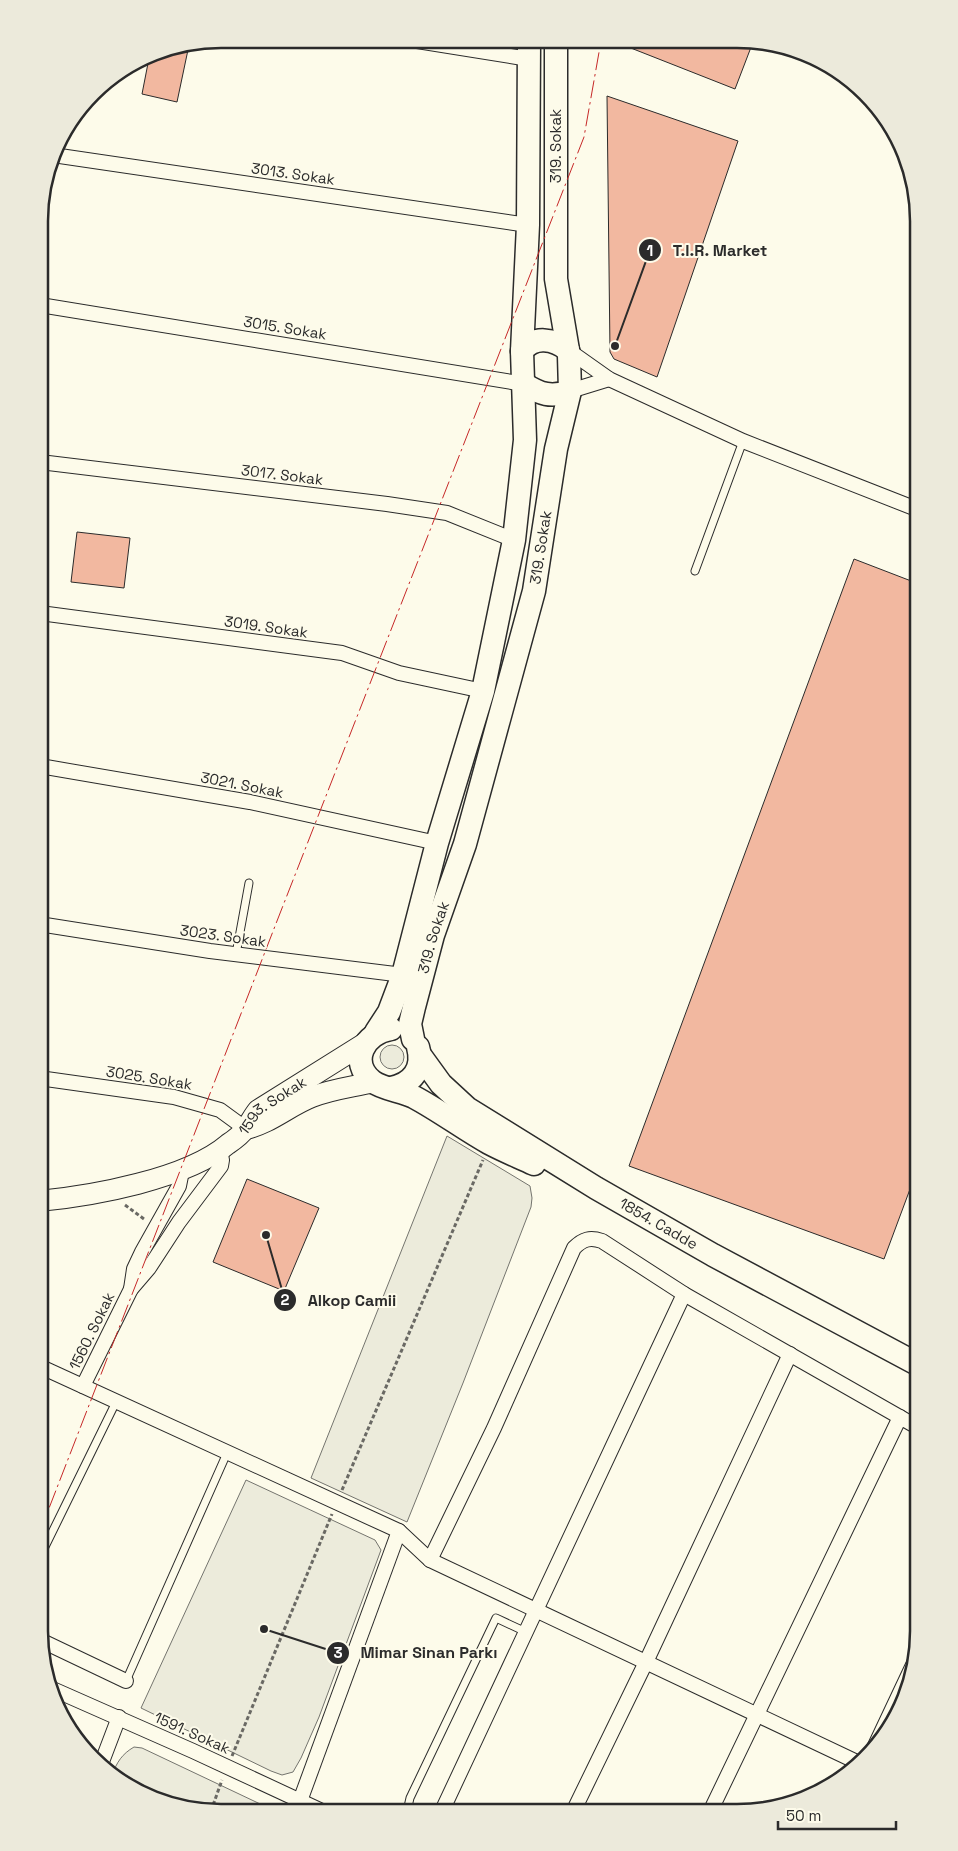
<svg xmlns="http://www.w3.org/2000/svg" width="958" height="1851" font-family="'Space Grotesk',sans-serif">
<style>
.green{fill:#ecebdb;stroke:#74746e}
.building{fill:#f2b8a0;stroke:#2b2b2b}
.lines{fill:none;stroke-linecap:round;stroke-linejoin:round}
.service-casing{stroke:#2b2b2b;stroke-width:9}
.minor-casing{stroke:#2b2b2b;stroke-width:16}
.secondary-casing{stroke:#2b2b2b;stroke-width:22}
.primary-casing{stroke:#2b2b2b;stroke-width:25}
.path{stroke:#6a6964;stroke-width:3;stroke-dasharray:4 2.5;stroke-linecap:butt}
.service{stroke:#fdfbea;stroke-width:7}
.minor{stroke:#fdfbea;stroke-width:14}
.secondary{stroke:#fdfbea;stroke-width:20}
.primary{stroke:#fdfbea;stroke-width:22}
.power{stroke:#c62828;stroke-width:1;stroke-dasharray:18 4 2.5 4;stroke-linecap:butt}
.labels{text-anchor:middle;stroke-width:4;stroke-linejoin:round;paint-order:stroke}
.street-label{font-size:15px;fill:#2b2b2b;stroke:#fdfbea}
.rim{fill:none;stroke:#2b2b2b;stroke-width:2.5}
.leader{fill:none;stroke:#2b2b2b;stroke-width:2}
.callout-dot{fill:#2b2b2b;stroke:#fdfbea;stroke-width:2}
.mark-label{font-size:15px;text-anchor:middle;font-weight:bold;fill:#fff}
.callout-label{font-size:16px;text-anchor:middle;font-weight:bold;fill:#2b2b2b;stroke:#fdfbea;stroke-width:4;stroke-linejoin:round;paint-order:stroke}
</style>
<rect width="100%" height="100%" fill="#fdfbea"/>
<g class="green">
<circle cx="392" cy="1057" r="12"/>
<polygon points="447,1136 530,1186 532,1198 531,1207 463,1383 407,1522 311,1478"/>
<polygon points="246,1480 375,1540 381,1550 319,1717 301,1758 293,1772 282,1775 271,1771 141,1708"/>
<path d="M 134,1747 L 142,1748 L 275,1811 L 196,1811 L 140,1794 L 112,1775 C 117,1762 122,1754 134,1747 Z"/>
</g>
<g class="building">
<polygon points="613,41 753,42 735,89"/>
<polygon points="189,45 177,102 142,94 150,53"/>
<polygon points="607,96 738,141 657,377 614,359 610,352"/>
<polygon points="77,532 130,538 124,588 71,582"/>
<polygon points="854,559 919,584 919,1165 884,1259 629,1166"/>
<polygon points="247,1179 319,1208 284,1291 213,1262"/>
</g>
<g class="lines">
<g class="service-casing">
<g id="service">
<polyline points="695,571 743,441"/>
<polyline points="236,954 249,883"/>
<polyline points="39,1559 116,1402"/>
<polyline points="126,1681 227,1453"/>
<polyline points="407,1811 410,1798 496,1618 526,1632"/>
</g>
</g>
<g class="minor-casing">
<g id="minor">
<polyline points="411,40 529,59"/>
<polyline points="53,155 528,225"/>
<polyline points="40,305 524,384"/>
<polyline points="568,350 609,379 743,441 919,510"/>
<polyline points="570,391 609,379"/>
<polyline points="40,462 387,504 447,513 514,540"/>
<polyline points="40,613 342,653 399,673 483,691"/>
<polyline points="40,766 250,802 437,843"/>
<polyline points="39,924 210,951 403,975"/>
<polyline points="39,1078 174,1097 220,1110 246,1129"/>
<polyline points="131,1289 134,1269 142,1252 179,1186 181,1176 178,1170"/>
<polyline points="39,1366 399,1531 430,1560 859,1763"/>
<polyline points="83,1386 131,1289 149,1268 179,1222 221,1166 222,1160 220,1150"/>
<path d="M 430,1560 L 494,1428 L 574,1248 C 583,1239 590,1237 602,1241 L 684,1294 L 919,1428"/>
<polyline points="40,1640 126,1681"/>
<polyline points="48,1687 193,1751 322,1811"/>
<polyline points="873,1750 914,1663"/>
<polyline points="100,1767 119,1717"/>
<polyline points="300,1801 399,1531"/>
<polyline points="442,1811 684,1294"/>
<polyline points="573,1812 646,1662 790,1354"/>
<polyline points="710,1812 900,1417"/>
</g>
</g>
<g class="secondary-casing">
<g id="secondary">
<path d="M 246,1129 C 271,1123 289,1106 312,1097 C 332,1089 353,1087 373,1082"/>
<path id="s1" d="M 39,1201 C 92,1196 187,1179 228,1144 C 234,1140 241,1135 245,1129 C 250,1123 253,1116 258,1110 L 365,1043"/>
</g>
</g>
<g class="primary-casing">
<g id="primary">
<path d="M 522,351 C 534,335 554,339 568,350"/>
<path d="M 524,384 C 540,394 551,398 570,391"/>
<path d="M 391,1029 C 364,1033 349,1062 372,1081 C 382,1089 402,1091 414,1097 C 440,1111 464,1129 489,1143 C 504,1151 519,1157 534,1164"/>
<polyline points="376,1032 389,1012 403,975 437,843 483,691 514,540 525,440 522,351 528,225 529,41"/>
<path id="s2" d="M 413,1039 L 410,1024 L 414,1007 L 433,935 L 465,844 L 534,591 L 556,449 L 570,391 L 569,356 L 556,279 L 556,41"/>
<path id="s3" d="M 420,1055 L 441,1084 L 467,1108 L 596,1188 L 713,1255 L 919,1365"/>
<path d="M 391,1088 C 412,1084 424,1069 418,1047"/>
</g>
</g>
<g class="path">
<polyline points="125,1205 144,1219"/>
<polyline points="342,1490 483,1160"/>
<polyline points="232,1756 332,1514"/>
<polyline points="211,1811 222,1780"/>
</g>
<use href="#service" class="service"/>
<use href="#minor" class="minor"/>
<use href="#secondary" class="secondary"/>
<use href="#primary" class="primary"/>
<polyline class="power" points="39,1534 277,921 584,137 601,41"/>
</g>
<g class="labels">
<g class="street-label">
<text transform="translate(556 146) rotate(-90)" y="5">319. Sokak</text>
<text transform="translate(293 174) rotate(8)" y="5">3013. Sokak</text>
<text transform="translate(285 328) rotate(9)" y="5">3015. Sokak</text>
<text transform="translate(282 475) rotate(7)" y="5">3017. Sokak</text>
<text dy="5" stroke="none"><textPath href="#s2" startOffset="510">319. Sokak</textPath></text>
<text transform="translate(266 627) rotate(8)" y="5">3019. Sokak</text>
<text transform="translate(242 785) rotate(11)" y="5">3021. Sokak</text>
<text transform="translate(223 936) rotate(8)" y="5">3023. Sokak</text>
<text dy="5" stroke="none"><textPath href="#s2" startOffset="105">319. Sokak</textPath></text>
<text transform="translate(149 1078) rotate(9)" y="5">3025. Sokak</text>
<text dy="5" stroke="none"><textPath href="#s1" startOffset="259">1593. Sokak</textPath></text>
<text dy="5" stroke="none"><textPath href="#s3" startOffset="295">1854. Cadde</textPath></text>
<text transform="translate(92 1331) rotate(-64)" y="5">1560. Sokak</text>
<text transform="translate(192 1733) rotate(24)" y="5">1591. Sokak</text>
</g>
</g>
<path d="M0 0H958V1851H0ZM221 48H737A173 173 0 0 1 910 221V1631A173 173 0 0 1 737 1804H221A173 173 0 0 1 48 1631V221A173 173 0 0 1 221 48Z" fill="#eceadb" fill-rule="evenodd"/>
<path class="rim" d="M221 48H737A173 173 0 0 1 910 221V1631A173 173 0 0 1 737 1804H221A173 173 0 0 1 48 1631V221A173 173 0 0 1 221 48Z"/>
<path class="leader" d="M615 346L650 250M266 1235L285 1300M264 1629L338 1653"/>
<g class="callout-dot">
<circle cx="615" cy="346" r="5"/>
<circle cx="266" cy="1235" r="5"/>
<circle cx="264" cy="1629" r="5"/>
<circle cx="650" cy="250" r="12"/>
<circle cx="285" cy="1300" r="12"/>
<circle cx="338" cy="1653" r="12"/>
</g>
<g class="mark-label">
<text x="650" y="256">1</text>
<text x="285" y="1305">2</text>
<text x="338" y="1658">3</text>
</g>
<g class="callout-label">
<text x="720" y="256">T.I.R. Market</text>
<text x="352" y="1306">Alkop Camii</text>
<text x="429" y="1658">Mimar Sinan Parkı</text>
</g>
<path d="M778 1821v8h118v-8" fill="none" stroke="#2b2b2b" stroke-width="2.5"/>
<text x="786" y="1821" font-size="15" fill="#2b2b2b" stroke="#fdfbea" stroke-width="4" paint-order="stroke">50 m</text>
</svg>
